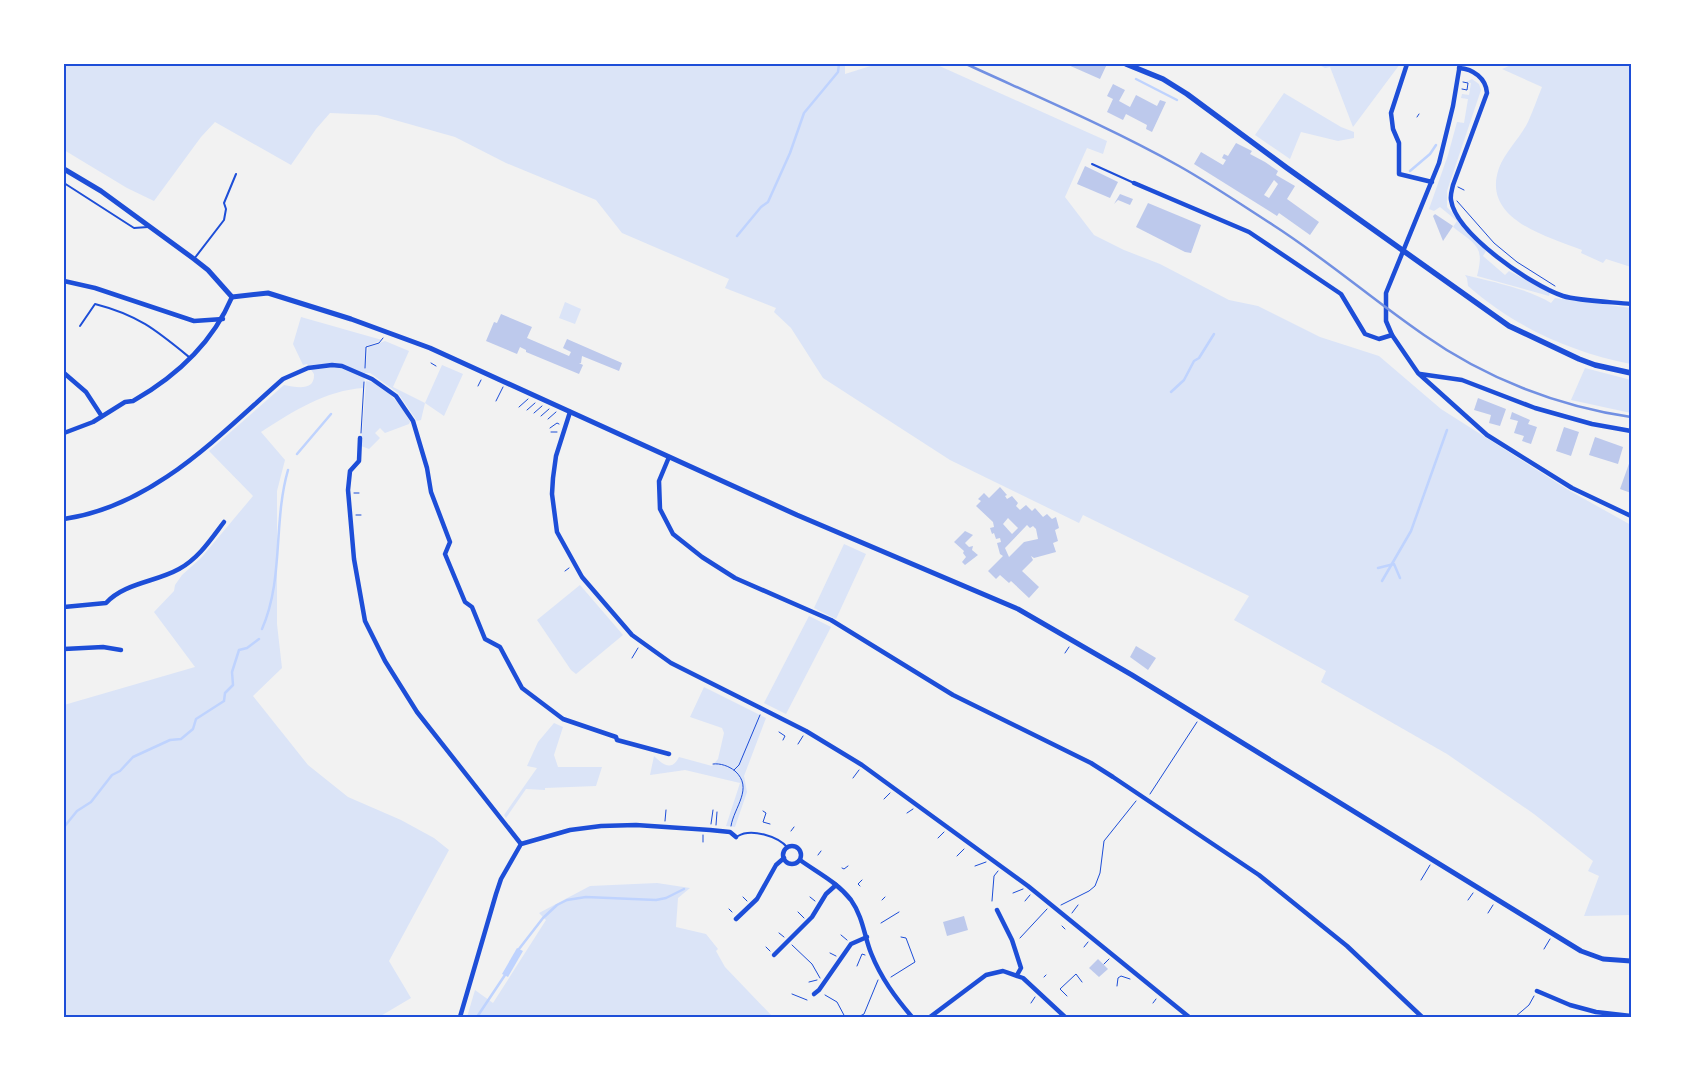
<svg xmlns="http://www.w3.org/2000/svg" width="1695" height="1081" font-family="Karla,sans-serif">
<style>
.green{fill:#dbe4f7}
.water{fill:#bfd3fe}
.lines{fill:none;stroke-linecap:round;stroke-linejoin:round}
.stream{stroke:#bfd3fe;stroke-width:2.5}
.building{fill:#bdc9ec;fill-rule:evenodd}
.path{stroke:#1d4ed8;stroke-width:1}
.service{stroke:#1d4ed8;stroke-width:2}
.minor{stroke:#1d4ed8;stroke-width:4.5}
.tertiary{stroke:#1d4ed8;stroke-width:5}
.secondary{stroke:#1d4ed8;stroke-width:5.5}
.rail{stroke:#7290e2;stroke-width:2.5}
.neatline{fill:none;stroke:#1d4ed8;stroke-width:2}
</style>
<rect width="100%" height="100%" fill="#f2f2f2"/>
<g class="green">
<polygon points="64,64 845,64 845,74 877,64 935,64 1107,141 1103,154 1087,148 1065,197 1094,235 1124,250 1160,264 1229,300 1258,306 1320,337 1379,356 1441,409 1570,491 1631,525 1631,915 1584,916 1599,876 1588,871 1593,861 1534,814 1447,754 1321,682 1326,671 1234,620 1249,596 1083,515 1079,523 950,460 823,378 791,328 774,312 776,308 725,288 729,279 622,233 596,200 506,163 455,137 377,115 330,113 316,129 291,165 215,122 201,137 154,201 127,188 64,150"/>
<polygon points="1318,64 1400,64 1353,127 1330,67 1325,68"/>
<path d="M 1505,64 L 1631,64 L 1631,267 L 1606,259 L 1603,263 L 1581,253 L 1582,250 C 1546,236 1481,219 1499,168 C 1505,152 1520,138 1528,122 C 1533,111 1537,99 1542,87 L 1502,69 L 1509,66 Z"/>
<path d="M 1472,79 L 1479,84 L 1481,90 L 1447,191 L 1447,207 L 1486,251 L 1483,256 L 1505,275 L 1509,271 L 1550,293 L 1549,296 L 1477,276 C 1485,246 1476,245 1453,227 L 1457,221 L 1440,207 L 1434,211 L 1429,209 L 1448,155 L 1457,122 L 1464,123 L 1468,99 L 1461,98 L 1462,94 L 1469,95 L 1471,83 L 1466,82 Z"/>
<polygon points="1284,93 1341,127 1354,132 1354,138 1338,141 1301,132 1290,159 1255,135"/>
<path d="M 1465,275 C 1493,282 1529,289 1551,303 L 1555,298 L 1631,308 L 1631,364 C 1570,352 1515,327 1468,286 L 1467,278 Z"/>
<polygon points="565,302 581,309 575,324 559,318"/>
<path d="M 301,317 L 382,340 L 367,346 L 366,365 L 368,347 L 385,341 L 409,351 L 393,387 L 425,403 L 442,365 L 463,374 L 444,416 L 425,403 L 421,420 L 417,421 L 398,393 L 370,373 L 365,373 L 364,388 C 326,390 292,412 261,432 L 285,460 L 277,491 L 277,624 L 282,668 L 253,696 L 308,765 L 348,797 L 401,820 L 434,838 L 449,850 L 389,961 L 411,998 L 379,1017 L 64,1017 L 64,705 L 195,667 L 154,612 L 174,591 L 175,585 L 182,575 L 201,558 L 253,496 L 209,451 L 284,385 C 296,387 315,392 314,374 L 307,364 L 303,365 L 293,344 Z"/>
<polygon points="1585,368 1631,380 1631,413 1571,400"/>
<path d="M 366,381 C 383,382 402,406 410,422 L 409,424 L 385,433 L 380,428 L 375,433 L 380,438 L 369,449 L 361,446 Z"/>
<polygon points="844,544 866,554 836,619 814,608"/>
<polygon points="580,585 623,635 576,674 571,670 537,620"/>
<polygon points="809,616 831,627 786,714 764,703"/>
<path d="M 704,687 L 766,718 L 744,776 L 747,792 L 735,827 L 726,826 L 740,783 L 685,770 L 650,775 L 654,756 C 662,764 672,772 679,757 L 712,766 L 718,759 L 724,733 L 722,728 L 690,717 Z"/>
<polygon points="554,723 563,727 554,755 558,767 602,767 596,786 545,788 545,790 526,789 506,818 504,815 537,768 527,766 538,742"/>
<polygon points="657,883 690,888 678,898 676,927 706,934 718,949 716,951 725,967 773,1017 467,1017 475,990 493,1003 546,920 539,913 590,886"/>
</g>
<polygon class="water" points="517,948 523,951 508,977 502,974"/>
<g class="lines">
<g class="stream">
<polyline points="1136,79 1177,100"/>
<polyline points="1410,171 1430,154 1436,145"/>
<polyline points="737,236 761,207 768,202 790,153 804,113 838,72 839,64"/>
<polyline points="1171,392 1184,380 1194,361 1199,358 1214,334"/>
<polyline points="297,454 331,414"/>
<polyline points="1378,568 1394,564 1400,578"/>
<polyline points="1382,581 1411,531 1447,430"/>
<path d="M 262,629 C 284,579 273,522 288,470"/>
<polyline points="64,827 77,811 91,802 112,775 120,771 133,757 170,740 181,739 193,729 196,719 224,701 225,693 233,685 232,672 239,650 247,648 259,639"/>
<polyline points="519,949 543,918 557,905 567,900 586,897 656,900 666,898 684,889"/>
<polyline points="477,1017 505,975"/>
</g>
</g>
<g class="building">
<polygon points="1066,64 1107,64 1100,79"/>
<polygon points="1113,84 1125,90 1119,101 1130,107 1136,95 1157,106 1160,100 1166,102 1152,132 1146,129 1147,125 1126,114 1123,120 1107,112 1113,99 1107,96"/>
<path d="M 1236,143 L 1252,151 L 1250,154 L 1265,162 L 1278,171 L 1276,175 L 1295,186 L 1287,199 L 1319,222 L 1310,235 L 1279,213 L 1277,216 L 1194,164 L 1201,152 L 1223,165 L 1226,160 L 1222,158 L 1224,154 L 1228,156 ZM 1274,180 L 1278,184 L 1269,198 L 1264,195 Z"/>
<polygon points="1085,166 1118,182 1110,198 1077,184"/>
<polygon points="1120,194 1133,199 1130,205 1118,200 1114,204"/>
<polygon points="1148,203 1201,225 1191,253 1185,252 1136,227"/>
<polygon points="1435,214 1453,226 1443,241 1433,216"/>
<polygon points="501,314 532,327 527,338 569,356 571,352 563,348 567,339 622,363 619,371 582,356 581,363 579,363 583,365 579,374 526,352 526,350 520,347 517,354 486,341 494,322 497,323"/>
<polygon points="1478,398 1506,409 1500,426 1489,423 1491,415 1474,410"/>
<polygon points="1512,412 1530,420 1528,424 1537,427 1531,444 1522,441 1524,436 1514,433 1518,421 1510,419"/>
<polygon points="1564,427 1579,432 1571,456 1556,451"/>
<polygon points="1595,437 1623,447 1618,464 1589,455"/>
<polygon points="1631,458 1631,493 1620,489"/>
<path d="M 1000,487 L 1007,495 L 1005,496 L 1007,499 L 1012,496 L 1018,503 L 1016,506 L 1020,510 L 1026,505 L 1032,511 L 1035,508 L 1043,517 L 1047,514 L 1052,519 L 1056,517 L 1059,528 L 1055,530 L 1058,541 L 1053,543 L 1056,552 L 1034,558 L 1031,556 L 1033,560 L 1022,571 L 1039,587 L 1029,598 L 1011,581 L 1009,583 L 1000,575 L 996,579 L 988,571 L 1003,556 L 1000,554 L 997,543 L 1001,542 L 1000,538 L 996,539 L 994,533 L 992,534 L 990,528 L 994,527 L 993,522 L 976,506 L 981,501 L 978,499 L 984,493 L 989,498 ZM 1008,518 L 1018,528 L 1012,534 L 1003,524 ZM 1027,525 L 1030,528 L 1033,526 L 1036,529 L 1038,539 L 1024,542 L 1009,557 L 1005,548 Z"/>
<polygon points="965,531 973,535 965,543 969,547 973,546 972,550 978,555 965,565 962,562 966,557 963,553 964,551 954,542"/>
<polygon points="1136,646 1156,658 1148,670 1130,657"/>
<polygon points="964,916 968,930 947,936 943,922"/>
<polygon points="1098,959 1108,969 1099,977 1089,968"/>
</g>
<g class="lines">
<g class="path">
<polyline points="1462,89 1467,90 1468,83 1463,82"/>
<polyline points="1417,117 1419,114"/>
<polyline points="1458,187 1464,190"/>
<polyline points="1457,201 1494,243 1517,262 1555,286"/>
<polyline points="431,363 436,366"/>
<polyline points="365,368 366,347 379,343 383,338"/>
<polyline points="478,386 481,380"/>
<polyline points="496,401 503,387"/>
<polyline points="519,407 528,399"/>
<polyline points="527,410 535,403"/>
<polyline points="534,413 542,406"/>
<polyline points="541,416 549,409"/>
<polyline points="548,419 556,412"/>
<polyline points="550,428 557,423 559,424"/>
<polyline points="551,432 557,432"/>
<polyline points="361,433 364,382"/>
<polyline points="354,493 359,493"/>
<polyline points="356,515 361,515"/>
<polyline points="565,571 569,568"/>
<polyline points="1065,653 1069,647"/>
<polyline points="632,658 638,648"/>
<polyline points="779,732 785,736 783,740"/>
<polyline points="798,744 803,736"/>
<path d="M 713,764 C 720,763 729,766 735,771 C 754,788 734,807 731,826"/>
<polyline points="734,770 739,765 760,715"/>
<polyline points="853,778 859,770"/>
<polyline points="1150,794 1197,722"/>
<polyline points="884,799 890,793"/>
<polyline points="763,811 766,813 763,822 770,824"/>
<polyline points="907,813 913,809"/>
<polyline points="665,821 666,810"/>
<polyline points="711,824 713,810"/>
<polyline points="716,825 717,812"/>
<polyline points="791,831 794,827"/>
<polyline points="938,838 944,832"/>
<polyline points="703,842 703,835"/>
<polyline points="818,855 821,851"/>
<polyline points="957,856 964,849"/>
<polyline points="975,866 986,862"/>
<polyline points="842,868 844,869 848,866"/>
<polyline points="1421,880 1430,865"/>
<polyline points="860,886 858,884 862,880"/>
<polyline points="1013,893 1023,889"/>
<polyline points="743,897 747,901"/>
<polyline points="810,897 815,901"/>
<polyline points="882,900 885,897"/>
<polyline points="1468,900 1473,893"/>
<polyline points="992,901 994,876 998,871"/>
<polyline points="1025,901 1030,895"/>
<polyline points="1061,905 1089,891 1095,886 1100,873 1104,841 1136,801"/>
<polyline points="729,909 732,912"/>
<polyline points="798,912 804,918"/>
<polyline points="1072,913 1078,905"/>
<polyline points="1488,913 1493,905"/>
<polyline points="881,923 899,912"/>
<polyline points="1062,926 1065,929"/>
<polyline points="779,933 784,937"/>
<polyline points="841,935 847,940"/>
<polyline points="1020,938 1047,909"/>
<polyline points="792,945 812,964 820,978"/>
<polyline points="766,947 770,951"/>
<polyline points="1084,947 1088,942"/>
<polyline points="1544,949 1550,939"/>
<polyline points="830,953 836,956"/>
<polyline points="1104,964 1109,959"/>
<polyline points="857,966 862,954 865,955"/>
<polyline points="891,977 915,962 906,938 901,937"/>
<polyline points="1044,977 1046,975"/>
<polyline points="809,982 817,980"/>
<polyline points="1117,986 1118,978 1121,976 1130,979"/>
<polyline points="792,994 807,1000"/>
<polyline points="825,995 837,1002 845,1017"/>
<polyline points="1067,996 1060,989 1076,974 1082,982"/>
<polyline points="1031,1003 1035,997"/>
<polyline points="1153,1003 1156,999"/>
<polyline points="858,1017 864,1014 878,980"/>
<polyline points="1515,1017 1529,1005 1534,996"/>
</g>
<g class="service">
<polyline points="1092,164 1134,183"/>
<polyline points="64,183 134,228 148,227"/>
<polyline points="194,259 224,220 226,209 224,203 236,174"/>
<path d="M 80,326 L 95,304 C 138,315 156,330 189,357"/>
<path d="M 738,836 C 751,828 778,836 788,848"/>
</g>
<g class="minor">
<polyline points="1407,64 1391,113 1393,129 1399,143 1399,174 1432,182"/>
<polyline points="1460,64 1453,106 1439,163 1386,293 1386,321 1392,335 1418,373 1487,435 1572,488 1631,516"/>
<path d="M 1459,68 C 1473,69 1486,78 1487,93 L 1453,185 C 1452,190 1450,195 1451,200 C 1456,234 1532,286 1563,296 C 1579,301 1613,302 1631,304"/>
<polyline points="1134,183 1249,232 1341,294 1365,334 1379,339 1392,335"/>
<polyline points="64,281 95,288 194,321 223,319"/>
<polyline points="64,373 86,392 101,415"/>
<polyline points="1420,374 1462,380 1535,408 1592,424 1631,431"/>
<polyline points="570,412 556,456 553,478 552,494 557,532 582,577 632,635 671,663 806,731 862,765 1028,886 1189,1017"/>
<path d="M 64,433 L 93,422 L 125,402 L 133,401 C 177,376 212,344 232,297"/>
<polyline points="360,438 359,461 350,471 348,490 354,559 365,621 385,661 417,712 521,844"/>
<polyline points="669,457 659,481 660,509 673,534 702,557 735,578 831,620 953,695 1091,763 1113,777 1259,875 1347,946 1422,1017"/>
<path d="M 64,519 C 154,506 218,436 283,379 L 308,368 L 332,365 L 342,366 L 372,379 L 396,396 L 413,421 L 427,468 L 431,492 L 450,542 L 445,554 L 465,602 L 472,607 L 485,639 L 500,647 L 522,688 L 563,719 L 616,737 L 617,740 L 669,754"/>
<path d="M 64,607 L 106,603 C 124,583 156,582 179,569 C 199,558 211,539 224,522"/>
<polyline points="64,649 103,647 121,650"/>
<circle cx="792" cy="855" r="9"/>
<path d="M 800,860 C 818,873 837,882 851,900 C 863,917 864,935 871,953 C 881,978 895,997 912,1017"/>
<polyline points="997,910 1012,940 1021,968 1017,975"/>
<polyline points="736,919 757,899 776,865 784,858"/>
<polyline points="774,955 812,917 826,894 836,885"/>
<polyline points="1537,991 1570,1005 1596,1012 1631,1016"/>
<polyline points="814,994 819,990 851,944 867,937"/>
<polyline points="460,1017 496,894 501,879 521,844 570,830 601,826 636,825 710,830 730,832 736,837"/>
<polyline points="930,1017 986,975 1003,971 1023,978 1065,1017"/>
</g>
<polyline class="tertiary" points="64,169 101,191 194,259 208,270 232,297 268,293 351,319 430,348 797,515 1018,609 1132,675 1581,951 1603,959 1631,961"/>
<polyline class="secondary" points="1126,64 1163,79 1187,94 1287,168 1509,326 1579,359 1595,365 1631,373"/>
<path class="rail" d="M 966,64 C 1038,97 1111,128 1179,166 C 1211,184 1242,205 1273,225 C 1326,259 1373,300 1424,335 C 1485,378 1557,406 1631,417"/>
</g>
<rect width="1695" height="1081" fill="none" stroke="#ffffff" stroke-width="130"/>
<rect x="65" y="65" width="1565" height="951" class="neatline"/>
</svg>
